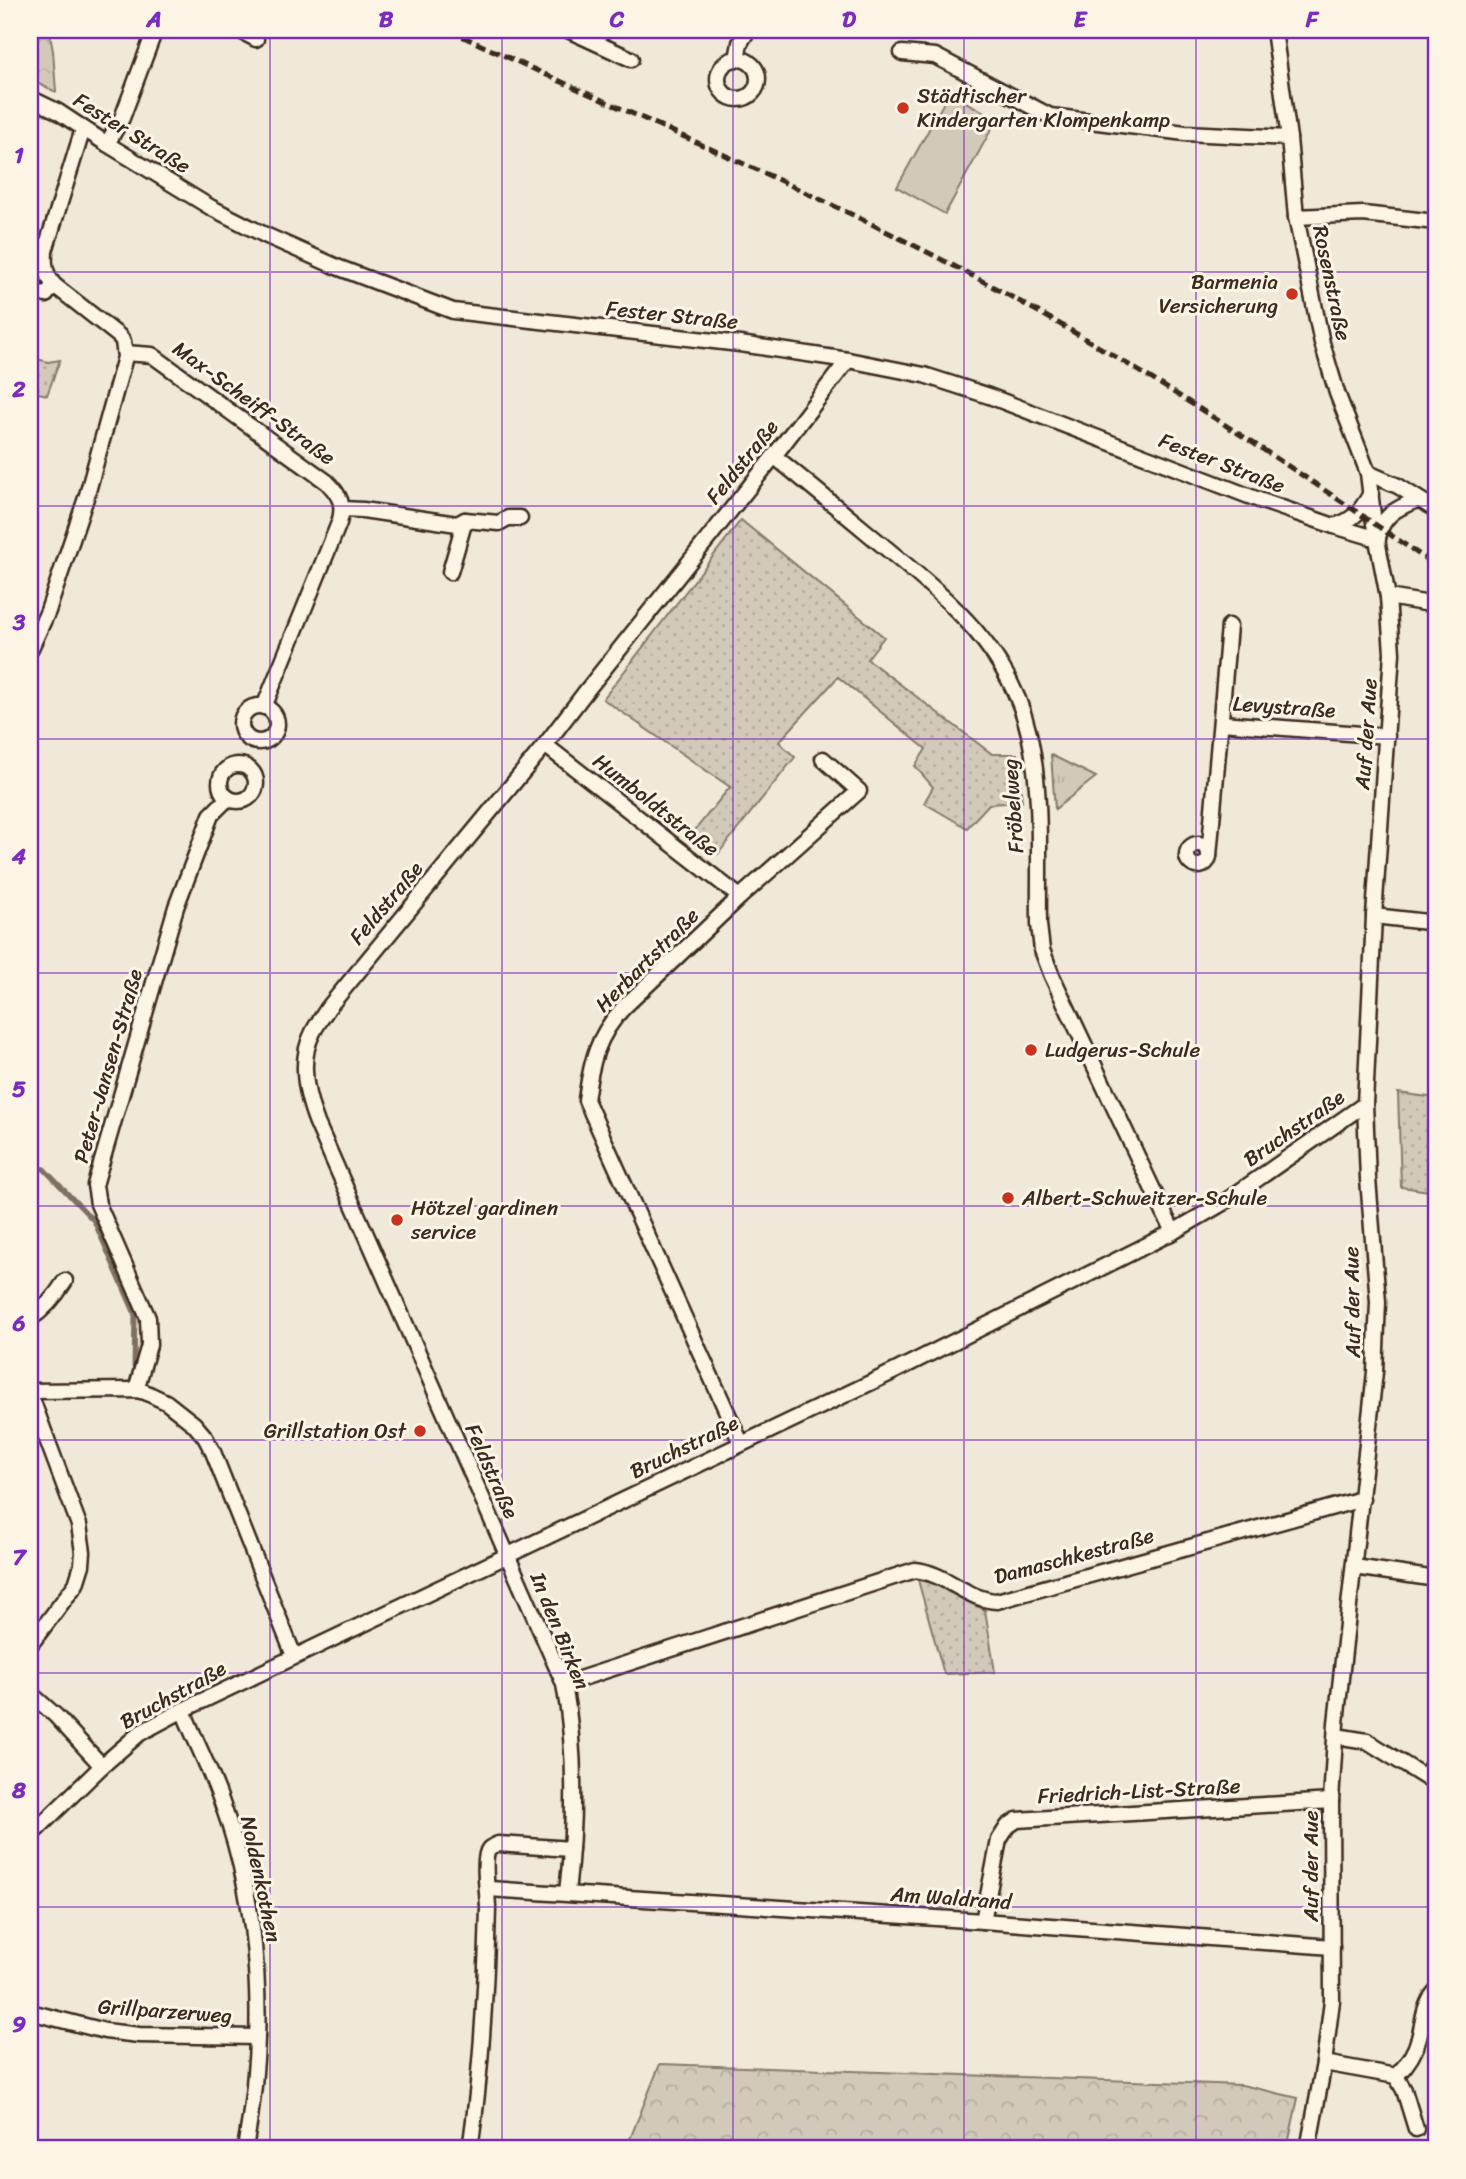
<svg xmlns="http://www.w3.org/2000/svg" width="1466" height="2179" font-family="Sriracha,sans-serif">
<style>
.grass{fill:url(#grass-dots);stroke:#867a6c;stroke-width:2}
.forest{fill:url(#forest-crowns);stroke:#867a6c;stroke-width:2}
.park{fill:url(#park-tufts);stroke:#867a6c;stroke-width:2}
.pitch{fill:#d2c9ba;stroke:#867a6c;stroke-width:2}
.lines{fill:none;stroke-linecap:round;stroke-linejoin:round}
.stream{stroke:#7e7163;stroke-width:5}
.minor-casing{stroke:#3b2a1e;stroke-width:19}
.minor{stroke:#fcf5e5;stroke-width:14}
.rail{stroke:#3b2a1e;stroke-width:5;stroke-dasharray:10 5;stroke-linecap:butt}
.grid{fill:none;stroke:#7b2cbf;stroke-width:2;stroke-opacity:0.55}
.poi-dot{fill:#c8321e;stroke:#fcf5e5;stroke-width:2.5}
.labels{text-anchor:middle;stroke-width:6;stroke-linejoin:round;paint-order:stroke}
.poi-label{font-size:21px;fill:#3b2a1e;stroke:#fcf5e5;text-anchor:start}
.street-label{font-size:21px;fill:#3b2a1e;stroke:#fcf5e5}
.neatline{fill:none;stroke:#7b2cbf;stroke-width:2.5}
.grid-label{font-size:23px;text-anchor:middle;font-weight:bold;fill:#7b2cbf}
</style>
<defs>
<pattern id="grass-dots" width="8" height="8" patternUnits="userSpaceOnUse" patternTransform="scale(1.75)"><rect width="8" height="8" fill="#d2c9ba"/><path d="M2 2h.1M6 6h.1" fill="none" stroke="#b5ad9f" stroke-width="1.8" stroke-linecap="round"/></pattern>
<pattern id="forest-crowns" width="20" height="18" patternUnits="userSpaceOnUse" patternTransform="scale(1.75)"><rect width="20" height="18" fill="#d2c9ba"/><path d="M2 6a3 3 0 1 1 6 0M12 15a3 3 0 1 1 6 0" fill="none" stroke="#b5ad9f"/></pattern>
<pattern id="park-tufts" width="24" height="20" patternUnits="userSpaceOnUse" patternTransform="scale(1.75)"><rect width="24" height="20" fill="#d2c9ba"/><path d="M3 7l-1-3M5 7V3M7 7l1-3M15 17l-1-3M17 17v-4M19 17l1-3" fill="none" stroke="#b5ad9f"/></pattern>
</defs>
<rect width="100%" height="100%" fill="#f0e9d9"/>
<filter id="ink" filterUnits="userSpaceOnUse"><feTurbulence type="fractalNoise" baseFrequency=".0143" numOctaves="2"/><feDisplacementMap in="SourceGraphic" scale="14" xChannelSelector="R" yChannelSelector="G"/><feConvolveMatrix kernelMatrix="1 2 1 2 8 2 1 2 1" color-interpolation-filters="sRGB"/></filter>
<g filter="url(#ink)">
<g class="grass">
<polygon points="30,357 48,362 60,360 47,395 30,391"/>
<polygon points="741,520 884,637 867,659 992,754 1017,754 1022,802 989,804 967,828 924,803 933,787 915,766 926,749 838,677 779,742 795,757 718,854 691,835 730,787 603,699"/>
<polygon points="1398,1093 1436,1098 1436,1192 1401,1187"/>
<polygon points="918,1580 931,1582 985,1610 995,1672 944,1674"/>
</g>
<g class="forest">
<polygon points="30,30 49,30 53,51 56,92 30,80"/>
<polygon points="660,2064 1242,2085 1298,2098 1287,2149 626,2149"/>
</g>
<polygon class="park" points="1051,755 1096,777 1055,809"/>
<polygon class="pitch" points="949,93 997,119 945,214 897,187"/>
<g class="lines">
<g class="stream">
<polyline points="30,47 33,50 32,69"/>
<polyline points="30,1165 44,1169 94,1221 135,1314 134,1367"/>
</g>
<g class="minor-casing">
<g id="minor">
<polyline points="239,30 256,39"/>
<polyline points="568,30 631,59"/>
<polyline points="1274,30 1289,138 1296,217 1322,343 1337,393 1368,473 1374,524 1388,597 1392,653 1374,916 1365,1104 1368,1179 1378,1302 1375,1372 1336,1723 1331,1801 1332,2001 1324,2063 1308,2149"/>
<polyline points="902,53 935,56 1050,116 1185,133 1289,138"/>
<polyline points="737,59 740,43 748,30"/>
<circle cx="738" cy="79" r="20"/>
<polyline points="30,98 57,111 107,144 210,207 265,235 337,267 453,311 740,344 848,360 924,375 989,396 1259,500 1334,526 1378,539"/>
<polyline points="107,144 122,118 155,30"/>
<polyline points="1296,217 1363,214 1436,222"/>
<polyline points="30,290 46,295 54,285"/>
<path d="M 125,353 L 152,355 L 327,482 C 340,495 345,505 339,523 L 264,707"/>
<path d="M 774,456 C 810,485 846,515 881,544 C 946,598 1009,647 1029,734 C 1043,796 1038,862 1039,925 L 1042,950 L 1052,976 L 1173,1232"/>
<polyline points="1368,473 1398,486 1436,510"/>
<polyline points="342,509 363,510 457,524 465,520 499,523 508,518 520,518"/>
<path d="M 1334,526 C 1354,520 1361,511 1371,493"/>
<path d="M 1378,538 C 1382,515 1397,508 1417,500"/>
<polyline points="450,572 465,520"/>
<polyline points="1388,597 1436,605"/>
<path d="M 30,650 L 48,611 L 87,495 L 125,357 L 123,341 L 119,336 L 54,285 C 45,274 44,265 45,251 L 83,129"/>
<circle cx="259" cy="724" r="18"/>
<polyline points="1221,723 1387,736"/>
<polyline points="545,745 740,897"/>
<circle cx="238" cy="783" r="18"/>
<circle cx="1198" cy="855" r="11"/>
<polyline points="1209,856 1229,626"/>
<polyline points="1374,916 1436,923"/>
<path d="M 30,1319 C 45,1309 55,1297 65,1281"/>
<polyline points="136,1390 149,1345 148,1318 98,1204 95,1185 176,907 211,815 228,798"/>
<polyline points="30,1391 136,1390 145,1392 166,1402 194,1424 205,1437 213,1452 294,1656"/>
<polyline points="30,1394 79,1525 83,1552 82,1565 76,1584 30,1645"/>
<path d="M 741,1443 L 586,1100 C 591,1062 597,1036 624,1007 L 740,897 L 859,791 L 823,759"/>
<polyline points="1354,1567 1430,1578"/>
<path d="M 564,1684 L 915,1570 C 946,1573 967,1600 997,1601 L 1362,1499"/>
<polyline points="30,1693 56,1716 102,1766"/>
<path d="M 183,1710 C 195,1741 211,1771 222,1803 C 262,1913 266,2035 245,2149"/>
<polyline points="1336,1736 1367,1741 1436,1784"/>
<polyline points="1425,1776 1436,1760"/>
<polyline points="30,1836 102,1766 140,1733 183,1710 893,1372 1173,1232 1223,1203 1365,1104"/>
<polyline points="489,1889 983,1921 1332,1947"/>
<path d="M 567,1893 C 575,1823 577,1753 564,1684 L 317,1123 C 306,1095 298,1061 313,1032 C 317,1024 323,1016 328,1008 L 545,745 L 587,690 L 774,456 L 848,360"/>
<polyline points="983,1921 999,1840 1008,1826 1017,1820 1331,1801"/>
<polyline points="30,2012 105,2031 139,2035 257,2037"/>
<polyline points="1324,2063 1396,2076 1404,2090 1416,2129"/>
<path d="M 1396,2076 C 1407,2065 1415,2054 1419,2038 C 1424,2020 1423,2005 1436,1991"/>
<path d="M 470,2149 C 482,2069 486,1989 488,1908 C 488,1896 482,1857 489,1849 C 491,1847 495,1846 498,1844 L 571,1849"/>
</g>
</g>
<use href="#minor" class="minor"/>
<path class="rail" d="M 449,30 C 623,112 801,184 971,275 C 1133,361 1285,462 1436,566"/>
</g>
</g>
<path class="grid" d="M 270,30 L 270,2149M 502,30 L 502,2149M 733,30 L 733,2149M 964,30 L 964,2149M 1196,30 L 1196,2149M 30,272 L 1436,272M 30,506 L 1436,506M 30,739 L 1436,739M 30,973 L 1436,973M 30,1206 L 1436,1206M 30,1440 L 1436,1440M 30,1673 L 1436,1673M 30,1907 L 1436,1907"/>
<g class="poi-dot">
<circle cx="903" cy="108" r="7"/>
<circle cx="1292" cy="294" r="7"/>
<circle cx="1031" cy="1050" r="7"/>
<circle cx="1008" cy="1198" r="7"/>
<circle cx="397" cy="1220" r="7"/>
<circle cx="420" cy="1431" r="7"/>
</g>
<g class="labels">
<g class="poi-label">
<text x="917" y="103">Städtischer<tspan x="917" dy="24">Kindergarten Klompenkamp</tspan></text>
<text x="1278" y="289" text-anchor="end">Barmenia<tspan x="1278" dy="24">Versicherung</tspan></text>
<text x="1045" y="1057">Ludgerus-Schule</text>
<text x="1022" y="1205">Albert-Schweitzer-Schule</text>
<text x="411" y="1215">Hötzel gardinen<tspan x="411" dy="24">service</tspan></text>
<text x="406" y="1438" text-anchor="end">Grillstation Ost</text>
</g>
<g class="street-label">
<text transform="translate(132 133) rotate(32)" y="7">Fester Straße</text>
<text transform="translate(1332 283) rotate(78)" y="7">Rosenstraße</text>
<text transform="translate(672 315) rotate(6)" y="7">Fester Straße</text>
<text transform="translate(254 403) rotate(36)" y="7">Max-Scheiff-Straße</text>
<text transform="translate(742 462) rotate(-51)" y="7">Feldstraße</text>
<text transform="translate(1222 463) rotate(21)" y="7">Fester Straße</text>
<text transform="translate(1284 707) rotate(4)" y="7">Levystraße</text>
<text transform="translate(1366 734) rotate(-86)" y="7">Auf der Aue</text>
<text transform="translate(656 805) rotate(38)" y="7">Humboldtstraße</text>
<text transform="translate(1013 806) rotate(-94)" y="7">Fröbelweg</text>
<text transform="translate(386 903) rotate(-50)" y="7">Feldstraße</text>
<text transform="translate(647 960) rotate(-45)" y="7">Herbartstraße</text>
<text transform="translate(108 1066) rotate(-74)" y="7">Peter-Jansen-Straße</text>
<text transform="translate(1294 1128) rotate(-35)" y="7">Bruchstraße</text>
<text transform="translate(1352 1302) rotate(-91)" y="7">Auf der Aue</text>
<text transform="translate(684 1447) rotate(-26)" y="7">Bruchstraße</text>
<text transform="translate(492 1471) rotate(66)" y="7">Feldstraße</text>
<text transform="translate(1074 1556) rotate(-15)" y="7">Damaschkestraße</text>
<text transform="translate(560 1631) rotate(68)" y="7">In den Birken</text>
<text transform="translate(173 1695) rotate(-29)" y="7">Bruchstraße</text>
<text transform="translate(1139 1791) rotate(-3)" y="7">Friedrich-List-Straße</text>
<text transform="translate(1311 1866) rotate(-90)" y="7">Auf der Aue</text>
<text transform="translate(261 1879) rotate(78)" y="7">Noldenkothen</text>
<text transform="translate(951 1898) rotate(4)" y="7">Am Waldrand</text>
<text transform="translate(165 2011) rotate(4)" y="7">Grillparzerweg</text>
</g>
</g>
<rect width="1466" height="2179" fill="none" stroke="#fcf5e5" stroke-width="77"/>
<rect x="38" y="38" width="1390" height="2102" class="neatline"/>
<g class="grid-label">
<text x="154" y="27">A</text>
<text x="386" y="27">B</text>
<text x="617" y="27">C</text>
<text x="849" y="27">D</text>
<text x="1080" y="27">E</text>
<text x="1312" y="27">F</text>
<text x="19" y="163">1</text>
<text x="19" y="397">2</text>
<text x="19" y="630">3</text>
<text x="19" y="864">4</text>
<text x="19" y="1097">5</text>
<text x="19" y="1331">6</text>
<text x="19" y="1565">7</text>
<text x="19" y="1798">8</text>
<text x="19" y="2032">9</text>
</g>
</svg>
